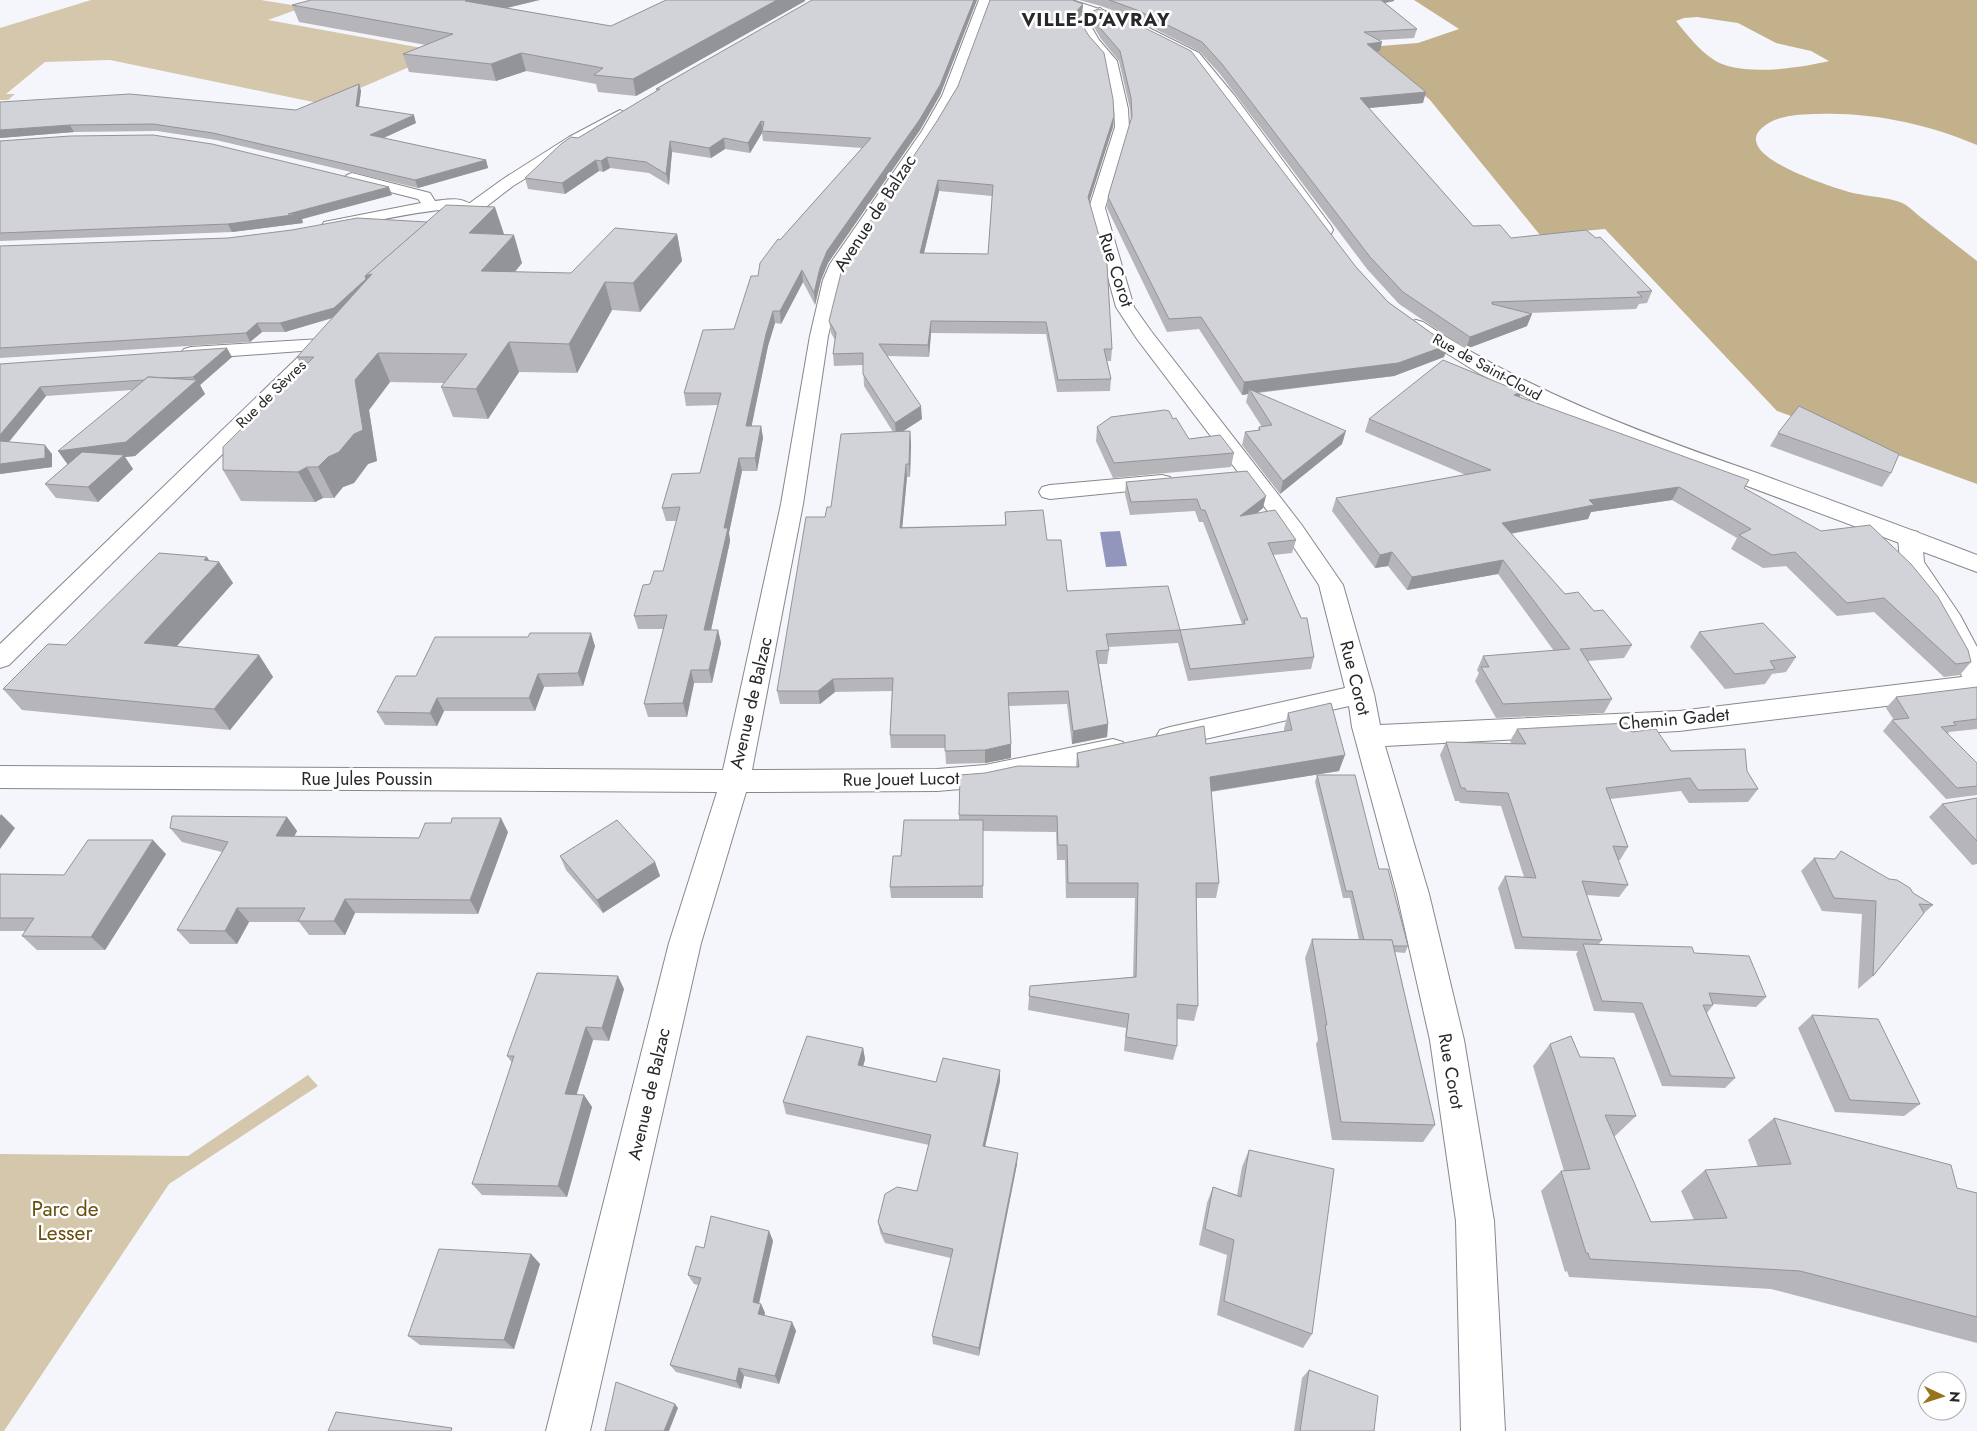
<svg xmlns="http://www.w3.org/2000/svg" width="1977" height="1431" font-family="Jost,sans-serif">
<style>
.green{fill:#d4c7ac}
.forest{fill:#c3b18b;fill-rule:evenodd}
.water{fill:#9396bc}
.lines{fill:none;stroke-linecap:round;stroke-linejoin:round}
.minor-casing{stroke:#87888c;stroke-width:2}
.major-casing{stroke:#87888c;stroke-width:2}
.minor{fill:#fff;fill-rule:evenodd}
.major{fill:#fff;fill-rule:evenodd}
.wall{fill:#b5b5ba;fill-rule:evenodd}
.shaded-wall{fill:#939497}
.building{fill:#d2d3d8;stroke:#939497;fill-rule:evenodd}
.labels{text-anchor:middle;stroke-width:5;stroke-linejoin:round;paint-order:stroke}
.far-street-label{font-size:15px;fill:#272829;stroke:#fff}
.street-label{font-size:18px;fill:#272829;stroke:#fff}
.far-district-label{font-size:19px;font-weight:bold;letter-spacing:1px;fill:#272829;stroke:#fff}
.near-park-label{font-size:21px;fill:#694f0d;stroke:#fff}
</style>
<rect width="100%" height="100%" fill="#f5f6fb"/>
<g class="green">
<polygon points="91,0 261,0 304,7 268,20 444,52 323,104 110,60 45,62 6,94 15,94 8,100 0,100 0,28"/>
<polygon points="308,1075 318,1086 169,1184 4,1431 0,1431 0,1154 188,1156"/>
</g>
<path class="forest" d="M 1414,0 L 1977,0 L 1977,145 C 1927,124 1872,112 1818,114 C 1801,114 1777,115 1763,127 C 1727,156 1838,189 1853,193 C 1866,196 1892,198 1902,203 C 1909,206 1916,214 1923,219 C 1941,233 1959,247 1977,261 L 1977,484 L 1777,411 L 1605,229 L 1540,235 L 1430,100 L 1368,47 L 1418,43 L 1459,29 ZM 1697,17 L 1738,23 L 1776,43 L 1811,51 L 1829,61 C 1800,68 1740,77 1714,60 C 1699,50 1687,35 1676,21 L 1684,18 Z"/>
<polygon class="water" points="1120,531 1127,566 1106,567 1100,532"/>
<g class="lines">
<g class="minor-casing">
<g id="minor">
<polygon points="979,0 991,0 956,96 936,131 848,264 841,280 828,336 803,504 752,770 937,769 985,765 1113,739 1123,742 1127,750 1123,758 1113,761 985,787 937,791 746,792 701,943 590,1431 546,1431 669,943 717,792 0,788 0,766 723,770 781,504 810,336 823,280 830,264 922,131 942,96"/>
<polygon points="1100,8 1106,12 1088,21 1099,40 1117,61 1128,109 1129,127 1105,208 1134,307 1151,331 1301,524 1343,585 1374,694 1380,725 1679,711 1962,677 1956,657 1939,622 1900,562 1898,537 1902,532 1910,530 1918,532 1922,537 1924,562 1960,615 1977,647 1977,695 1679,731 1385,746 1429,894 1464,1040 1494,1221 1505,1431 1461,1431 1456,1221 1430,1040 1397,894 1352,727 1349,706 1170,747 1160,744 1156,737 1160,730 1170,727 1345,688 1319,585 1285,534 1137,339 1116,307 1089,208 1115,127 1114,109 1105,62 1090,45 1076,21 1082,15"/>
<path d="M 352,173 L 430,193 L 435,201 C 451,199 466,196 476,210 L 474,213 C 463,216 458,208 448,209 C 409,213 369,222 330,230 L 324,228 L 322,225 L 324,222 L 421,203 L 418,199 L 347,181 L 344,178 L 347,175 Z"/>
<polygon points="321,339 328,341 331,345 328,349 191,359 184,357 181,353 184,349 191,347"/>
<polygon points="1162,475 1170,477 1173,482 1170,487 1050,499 1042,497 1039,492 1042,487 1050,485"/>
</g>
</g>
<g class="major-casing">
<g id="major">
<polygon points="1055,0 1072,0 1135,21 1199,53 1234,95 1331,226 1333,230 1331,234 1319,234 1224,101 1191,59 1127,27 1057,2"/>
<polygon points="620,110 627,114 625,117 513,186 451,234 439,234 437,230 460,210 503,179 569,137"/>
<path d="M 1416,320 L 1423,322 C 1527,391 1639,432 1757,473 C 1830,500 1904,527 1977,555 L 1977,572 L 1632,443 L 1554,411 L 1480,374 L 1409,330 L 1407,326 L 1409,322 Z"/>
<polygon points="328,333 335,335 338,339 335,343 9,665 0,668 0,644 321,335"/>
</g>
</g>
<use href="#minor" class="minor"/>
<use href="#major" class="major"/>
</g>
<g class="wall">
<polygon points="666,0 805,0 805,1 636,96 598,92 596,84 526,71 496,81 409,72 403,54 426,45 299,22 292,5 507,8 611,26"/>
<polygon points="812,0 977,0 940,95 920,130 828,263 821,280 815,305 803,282 781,324 775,323 768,346 751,426 761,426 763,438 757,471 742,471 729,533 730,541 711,630 718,630 721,643 712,683 694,683 687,717 648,717 644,704 664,629 638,629 634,616 650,584 663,571 677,521 666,521 662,508 700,473 718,405 686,406 684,393 734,329 758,276 780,240 862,148 763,141 762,133 750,153 725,149 711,158 672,152 669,185 649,173 610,168 603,172 599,171 565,194 528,189 525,178 578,138 657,91 656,89"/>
<polygon points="1079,0 1394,0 1394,1 1385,3 1417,29 1414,38 1379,40 1380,51 1377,52 1423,103 1369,108 1473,226 1511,238 1652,291 1647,303 1639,304 1636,309 1529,313 1527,326 1466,349 1399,304 1367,269 1220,74 1200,52 1136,19 1101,6"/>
<path d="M 1083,4 L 1082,13 L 1078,18 L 1114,116 L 1113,127 L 1089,202 L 1112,349 L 1111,361 L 1107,361 L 1111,379 L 1110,391 L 1057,392 L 1046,334 L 931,333 L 929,357 L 888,356 L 922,419 L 902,431 L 910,431 L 911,444 L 910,477 L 907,477 L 902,527 L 1005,525 L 1005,512 L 1047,540 L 1067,591 L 1180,630 L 1242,624 L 1203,522 L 1199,522 L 1195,511 L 1130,515 L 1125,494 L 1126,482 L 1263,508 L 1257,513 L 1296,540 L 1292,553 L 1273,555 L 1314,657 L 1311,669 L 1188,681 L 1178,643 L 1108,647 L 1109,650 L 1107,664 L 1099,664 L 1108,724 L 1107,737 L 1072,744 L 1067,704 L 1009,706 L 1011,758 L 985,763 L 946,764 L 945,748 L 891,748 L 890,735 L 892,691 L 835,692 L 820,704 L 780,704 L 777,691 L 825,517 L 831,507 L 893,432 L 864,386 L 863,365 L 834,366 L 833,354 L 835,340 L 831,333 L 829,321 L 937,121 L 958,86 ZM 939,191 L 992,196 L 988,254 L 924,253 Z"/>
<polygon points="1091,12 1356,267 1388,302 1448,345 1444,357 1394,376 1258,393 1342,444 1280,494 1242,445 1245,432 1258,430 1259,427 1262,427 1246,402 1248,394 1242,395 1199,329 1167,332 1107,208 1108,197 1131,121 1130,109 1119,61 1101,39 1091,22"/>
<polygon points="359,84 361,91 359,106 416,123 383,138 486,160 488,168 418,188 216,140 157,131 74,132 0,138 0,102 296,110"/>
<polygon points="0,141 392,195 302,219 303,223 232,232 0,241"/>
<polygon points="504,234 522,263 515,272 571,273 677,234 682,261 640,312 612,310 577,373 519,372 488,419 453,417 441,387 444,383 390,382 369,410 377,461 368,464 354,483 343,487 334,498 323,498 315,502 241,501 223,470 303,369 297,357 333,318 285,332 262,332 250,342 0,358 0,246"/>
<polygon points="232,357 200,385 205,394 135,456 125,457 133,469 98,502 56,498 45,484 68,464 132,390 46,396 9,442 52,454 52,467 0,474 0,364"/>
<polygon points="1521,392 1520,397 1744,488 1971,662 1960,675 1944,677 1874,612 1837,616 1786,566 1763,568 1731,549 1737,538 1672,500 1591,512 1588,519 1511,534 1565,594 1594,611 1632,645 1624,658 1588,661 1612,699 1604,713 1496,718 1475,681 1479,673 1477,670 1483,656 1554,651 1498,574 1407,590 1388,566 1375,568 1332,511 1336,498 1466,475 1365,432 1369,419"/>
<polygon points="1173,419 1189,439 1234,453 1231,467 1113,478 1096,441 1097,427"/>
<polygon points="1778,433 1891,473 1882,487 1770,446"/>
<polygon points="207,557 209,561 219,562 233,583 176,647 259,655 273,677 230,730 22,710 3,689 66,645"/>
<polygon points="1699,632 1796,657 1786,672 1772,674 1765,684 1725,689 1690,647"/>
<polygon points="595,646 583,686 544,687 535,711 444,711 437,726 385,725 377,712 416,676"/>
<polygon points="1977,687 1977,729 1949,732 1948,734 1977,763 1977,795 1946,799 1883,731 1892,720 1894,720 1886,708 1896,697"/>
<polygon points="1288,713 1339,771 1211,792 1219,883 1216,898 1196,898 1198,1006 1194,1021 1177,1019 1177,1046 1173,1060 1124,1051 1126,1028 1028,1010 1030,986 1133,977 1135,898 1066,898 1065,860 1057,860 1056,832 983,831 983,898 891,898 890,887 901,856 959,820 959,815 1076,767 1077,753 1206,744 1284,731 1284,729"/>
<polygon points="1517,729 1632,732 1671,751 1747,771 1758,789 1748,802 1689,803 1681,791 1610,799 1628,847 1620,860 1618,860 1628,885 1619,897 1586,895 1602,940 1599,944 1694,953 1766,997 1756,1007 1713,1004 1713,1005 1707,1013 1735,1078 1725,1088 1662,1086 1634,1013 1594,1011 1576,954 1578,951 1515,949 1498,888 1505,876 1524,877 1501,806 1460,803 1459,801 1455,801 1440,755 1446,742 1512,744 1510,741"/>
<polygon points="1317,775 1379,869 1408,946 1405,953 1395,952 1435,1125 1423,1142 1332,1140 1316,1044 1318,1040 1305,958 1312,939 1359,940 1350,898 1343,898 1315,782"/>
<polygon points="1977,798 1977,864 1972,865 1929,817 1942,804"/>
<polygon points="287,817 297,831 294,836 419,838 508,832 478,914 355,913 345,935 309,935 299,922 249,922 237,944 190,944 177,930 222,852 182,842 170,828"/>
<polygon points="166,854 105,950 37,950 22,936 25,931 0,931 0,874 64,875"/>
<polygon points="560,856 655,862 660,876 603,913 566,870"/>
<polygon points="1814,858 1889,879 1933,905 1922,915 1873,976 1858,989 1862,914 1822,911 1801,871"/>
<polygon points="624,989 609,1041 593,1040 576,1095 584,1095 592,1107 567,1197 482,1195 472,1184 512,1063 507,1056"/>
<polygon points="1812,1015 1920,1104 1904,1116 1835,1112 1798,1028"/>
<polygon points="1550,1044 1580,1057 1636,1116 1614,1137 1651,1222 1694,1220 1681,1191 1705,1170 1758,1167 1748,1140 1774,1118 1957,1188 1977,1193 1977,1343 1771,1289 1569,1277 1567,1271 1565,1272 1541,1191 1561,1171 1564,1171 1533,1066"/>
<polygon points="863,1048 865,1059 863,1067 936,1082 1000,1070 1000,1081 985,1146 1017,1164 979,1356 933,1344 932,1336 951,1258 885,1243 880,1232 878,1222 917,1191 929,1145 786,1114 783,1102"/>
<polygon points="1249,1150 1312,1334 1303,1348 1217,1315 1227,1255 1199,1245 1207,1203 1213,1187 1237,1195 1242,1167"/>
<polygon points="769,1231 773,1241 759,1304 761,1304 765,1313 764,1316 792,1322 796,1331 779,1384 744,1376 741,1389 676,1372 670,1365 698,1285 694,1284 688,1275 704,1248"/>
<polygon points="531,1254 540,1264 514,1349 420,1345 408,1336"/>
<polygon points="1309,1370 1374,1431 1294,1431 1302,1378"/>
</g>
<g class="shaded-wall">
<polygon points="468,0 540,0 470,17 465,1"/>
<polygon points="777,0 805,0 805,1 636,96 633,79"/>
<polygon points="974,0 977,0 940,95 920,130 828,263 821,280 815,305 814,293 820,268 827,251"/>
<polygon points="1375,0 1394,0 1394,1 1374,5"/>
<polygon points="1083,4 1082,13 1074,22 1075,13"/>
<polygon points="1382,42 1380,51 1365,53 1367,44"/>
<polygon points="521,53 526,71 496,81 491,64"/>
<polygon points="359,84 361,91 358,113 356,106"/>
<polygon points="1426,92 1423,103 1358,109 1360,98"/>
<polygon points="414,115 416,123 373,143 370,135"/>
<polygon points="1114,116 1113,127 1087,208 1088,197"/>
<polygon points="761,121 763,131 762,131 762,133 750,153 748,143"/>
<polygon points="70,125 74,132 0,138 0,130"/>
<polygon points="724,138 725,149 711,158 709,148"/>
<polygon points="670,141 672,152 669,185 666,174"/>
<polygon points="607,157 610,168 603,172 601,161"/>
<polygon points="486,160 488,168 418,188 415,180"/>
<polygon points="596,160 599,171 565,194 562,183"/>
<polygon points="938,180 939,191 921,265 920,253"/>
<polygon points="389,187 392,195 302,219 303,223 232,232 228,224 288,214"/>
<polygon points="495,207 504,234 479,261 469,233"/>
<polygon points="428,222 338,316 285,332 280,323 365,276"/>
<polygon points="677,234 682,261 640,312 633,283"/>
<polygon points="514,235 522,263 491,300 481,271"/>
<polygon points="802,270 803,282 781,324 780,311"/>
<polygon points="605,282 612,310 577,373 569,344"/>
<polygon points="773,311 775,323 768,346 749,439 746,426 766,334"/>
<polygon points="1532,314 1527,326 1466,349 1470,337"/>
<polygon points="931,321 931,333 929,357 928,345"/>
<polygon points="257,323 262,332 250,342 246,333"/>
<polygon points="509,342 519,372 488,419 476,389"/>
<polygon points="1448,345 1444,357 1394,376 1252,393 1249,389 1248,394 1242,395 1244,382"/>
<polygon points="227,348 232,357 200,385 205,394 135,456 125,457 133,469 98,502 88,487 68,465 58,451 196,381 193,377"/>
<polygon points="378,353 390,382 369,410 377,461 368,464 354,483 343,487 334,498 318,467 328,457 354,434 355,380"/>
<polygon points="40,387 46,396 2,450 0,447 0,435"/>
<polygon points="1521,392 1516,405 1514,395"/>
<polygon points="921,406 922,419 896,436 895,423"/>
<polygon points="761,426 763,438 757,471 755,458"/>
<polygon points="910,431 911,444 910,477 909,464"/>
<polygon points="1346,431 1342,444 1280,494 1283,481"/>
<polygon points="45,445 52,454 52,467 0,474 0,464"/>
<polygon points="739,458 742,471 729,533 730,541 708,644 704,630 724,528"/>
<polygon points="906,464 907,477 901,541 900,528"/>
<polygon points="307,467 323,498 315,502 298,472"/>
<polygon points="1679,487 1672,500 1591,512 1588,519 1496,536 1502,523 1589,500"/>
<polygon points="1266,496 1263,508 1238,528 1240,516"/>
<polygon points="1392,552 1388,566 1375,568 1380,555"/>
<polygon points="207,557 214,568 219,562 233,583 160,665 144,643 204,560"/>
<polygon points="1503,560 1498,574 1407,590 1412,577"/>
<polygon points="718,630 721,643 712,683 709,670"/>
<polygon points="591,633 595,646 583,686 578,673"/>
<polygon points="259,655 273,677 230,730 214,709"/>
<polygon points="691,670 694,683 687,717 683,703"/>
<polygon points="538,674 544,687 535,711 529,698"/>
<polygon points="833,679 835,692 820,704 818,691"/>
<polygon points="437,698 444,711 437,726 430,713"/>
<polygon points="1108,724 1107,737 1072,744 1073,731"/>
<polygon points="1011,744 1011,758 985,763 985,750"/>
<polygon points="1345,755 1339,771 1206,792 1210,777"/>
<polygon points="1,814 15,828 0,849 0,816"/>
<polygon points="287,817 297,831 287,850 276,836"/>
<polygon points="501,818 508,832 478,914 470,900"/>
<polygon points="153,840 166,854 105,950 91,937"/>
<polygon points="655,862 660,876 603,913 597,900"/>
<polygon points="345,899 355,913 345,935 334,921"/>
<polygon points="237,908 249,922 237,944 225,931"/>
<polygon points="618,976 624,989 609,1041 602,1028"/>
<polygon points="586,1027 593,1040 573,1107 565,1094"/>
<polygon points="863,1048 865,1059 860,1077 858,1065"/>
<polygon points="1000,1070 1000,1081 983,1156 983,1146"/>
<polygon points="584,1095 592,1107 567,1197 558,1186"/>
<polygon points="1018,1153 1017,1164 979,1356 979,1348"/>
<polygon points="769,1231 773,1241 757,1311 753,1302"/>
<polygon points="531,1254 540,1264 514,1349 504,1340"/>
<polygon points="761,1304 765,1313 762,1323 758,1314"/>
<polygon points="792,1322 796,1331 779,1384 775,1376"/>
<polygon points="739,1368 744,1376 741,1389 736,1381"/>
<polygon points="675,1404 678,1408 669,1431 664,1431"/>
</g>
<g class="building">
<polygon points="311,0 468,0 465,1 611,26 666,0 777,0 633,79 594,75 603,68 521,53 491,64 403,54 453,34 292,5"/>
<polygon points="812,0 974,0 940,85 920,119 827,251 820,268 814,293 802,270 780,311 773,311 766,334 746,426 761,426 755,458 739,458 724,528 728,528 704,630 718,630 709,670 691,670 683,703 644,704 667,615 634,616 643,585 650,584 654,571 663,571 680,507 662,508 672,474 700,473 721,393 684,393 703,330 734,329 751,276 758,276 760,263 778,239 780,240 871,138 762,131 764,122 761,121 748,143 724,138 709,148 670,141 666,174 646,162 607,157 601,161 596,160 562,183 525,178 561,144 571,137 578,138 660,89 656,89"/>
<path d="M 990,0 L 1072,0 L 1083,4 L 1075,13 L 1089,36 L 1104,53 L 1113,99 L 1114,116 L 1088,197 L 1107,264 L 1112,349 L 1104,349 L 1111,379 L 1058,380 L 1046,322 L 931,321 L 928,345 L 879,344 L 921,406 L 895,423 L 863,374 L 863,353 L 833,354 L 836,333 L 829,321 L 842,269 L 849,253 L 937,121 L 958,86 ZM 938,180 L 993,185 L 988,254 L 920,253 Z"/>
<polygon points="1109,0 1381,0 1417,29 1364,32 1382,42 1367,44 1426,92 1360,98 1473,226 1500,225 1511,238 1586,230 1596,238 1600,237 1652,291 1637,292 1642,297 1492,302 1492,304 1532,314 1470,337 1403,292 1370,257 1222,64 1202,42 1137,10"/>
<polygon points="1098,9 1127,19 1191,51 1356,267 1388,302 1448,345 1398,363 1244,382 1201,317 1169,319 1108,197 1132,116 1131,98 1120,51 1101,29 1091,12"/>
<polygon points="359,84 356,106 414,115 370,135 486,160 415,180 213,133 153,124 70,125 0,130 0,102 130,94 296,110"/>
<polygon points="153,135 212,144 389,187 288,214 299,214 228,224 0,233 0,141 70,136"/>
<polygon points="446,205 495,207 469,233 514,235 481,271 571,273 615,228 677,234 633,283 605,282 569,344 509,342 476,389 441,387 467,354 378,353 355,380 363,430 354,434 339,452 328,457 318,467 307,467 298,472 223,470 223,447 314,357 297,357 372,274 365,276"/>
<polygon points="357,218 427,222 365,276 366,279 334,308 280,323 257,323 246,333 0,348 0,246 228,238 292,230"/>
<polygon points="227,348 193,377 172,378 148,377 144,380 40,387 0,435 0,364"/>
<polygon points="1443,360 1521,392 1514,395 1749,480 1744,488 1821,531 1870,525 1911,564 1938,597 1968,650 1971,662 1956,664 1884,598 1847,603 1795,552 1772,555 1739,535 1751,529 1679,487 1589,500 1594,505 1502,523 1565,594 1578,592 1594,611 1603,610 1632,645 1580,649 1612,699 1503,704 1481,667 1489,667 1483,656 1570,649 1503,560 1412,577 1392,552 1380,555 1336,498 1491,470 1369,419"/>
<polygon points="148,377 197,380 126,442 58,451"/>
<polygon points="1249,389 1346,431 1283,481 1245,432 1260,430 1259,427 1272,425"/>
<polygon points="1799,406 1899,454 1891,473 1778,433"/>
<polygon points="1165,410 1169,411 1173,419 1176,418 1189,439 1220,435 1234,453 1114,463 1097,427 1111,417"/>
<polygon points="910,431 909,464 906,464 900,528 1006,525 1005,512 1043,510 1047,540 1061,540 1067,591 1168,586 1180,630 1106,634 1109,650 1096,651 1108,724 1073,731 1068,691 1008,693 1011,744 985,750 945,751 945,735 890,735 893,678 833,679 818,691 777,691 806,517 825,517 827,507 831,507 841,434"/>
<polygon points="0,441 45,445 45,458 0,464"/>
<polygon points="82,452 124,455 88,487 45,484"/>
<polygon points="1247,471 1266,496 1240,516 1275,510 1296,540 1268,543 1301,618 1307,618 1314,657 1190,669 1180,630 1245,624 1244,620 1248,620 1205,510 1201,510 1197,499 1131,502 1126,482"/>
<polygon points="159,553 207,557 204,560 219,562 144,643 259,655 214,709 3,689 48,644 66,645"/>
<polygon points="1763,623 1796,657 1770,661 1775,669 1735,674 1699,632"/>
<polygon points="530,633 591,633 578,673 538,674 529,698 437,698 430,713 377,712 396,676 416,676 435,637 528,637"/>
<polygon points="1977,687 1977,719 1953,722 1956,725 1941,727 1977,763 1977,786 1957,788 1892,720 1909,718 1896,697"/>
<polygon points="1331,703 1345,755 1210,777 1219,883 1196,883 1198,1006 1177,1004 1177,1046 1126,1037 1129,1014 1029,996 1030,986 1136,977 1138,883 1068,883 1067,845 1058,845 1057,816 959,815 960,775 985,773 1018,766 1079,767 1077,753 1204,726 1206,744 1292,730 1288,713"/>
<polygon points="1627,723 1632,732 1656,729 1671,751 1745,749 1747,771 1758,789 1698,790 1690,778 1606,788 1628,847 1613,846 1628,885 1582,881 1602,940 1522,937 1505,876 1536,878 1508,793 1466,791 1465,788 1461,788 1446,742 1526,744 1517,729"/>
<polygon points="1317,775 1355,775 1379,869 1388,869 1408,946 1393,946 1392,940 1364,940 1352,891 1346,891"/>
<polygon points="1977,798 1977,841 1942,804"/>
<polygon points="172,816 287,817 276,836 419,838 425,823 451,823 452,818 501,818 470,900 345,899 334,921 298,921 305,908 237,908 225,931 177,930 228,842 170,828"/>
<polygon points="617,820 655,862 597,900 560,856"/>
<polygon points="904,820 983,820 983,886 890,887 893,856 901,856"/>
<polygon points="88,840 153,840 91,937 22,936 34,918 0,918 0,874 64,875"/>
<polygon points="1841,851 1889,879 1897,880 1910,888 1913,893 1933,905 1919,904 1924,913 1873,976 1876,901 1834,898 1814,858 1835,859"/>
<polygon points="1312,939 1392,940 1435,1125 1341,1122 1325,1025 1327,1025"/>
<polygon points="1583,944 1692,947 1694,953 1749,956 1766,997 1709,993 1713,1005 1703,1005 1735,1078 1671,1076 1642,1003 1602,1001"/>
<polygon points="537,973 618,976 602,1028 586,1027 565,1094 584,1095 558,1186 472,1184 514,1056 507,1056"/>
<polygon points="1812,1015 1878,1019 1920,1104 1850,1100"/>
<polygon points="807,1036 863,1048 858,1065 936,1082 943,1058 1000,1070 983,1146 1018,1153 979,1348 932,1336 953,1249 883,1233 878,1222 885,1194 897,1187 917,1191 931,1135 783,1102"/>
<polygon points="1571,1036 1580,1057 1614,1058 1636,1116 1605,1115 1651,1222 1727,1218 1705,1170 1791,1164 1774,1118 1951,1165 1957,1188 1977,1193 1977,1317 1800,1271 1590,1259 1588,1253 1586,1253 1561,1171 1590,1169 1550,1044"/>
<polygon points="1249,1150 1334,1169 1312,1334 1224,1301 1234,1240 1205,1229 1213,1187 1241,1197"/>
<polygon points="711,1216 769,1231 753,1302 761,1304 758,1314 792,1322 775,1376 739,1368 736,1381 670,1365 701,1278 688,1275 696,1246 704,1248"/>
<polygon points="439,1249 531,1254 504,1340 408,1336"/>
<polygon points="1309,1370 1378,1396 1374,1431 1300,1431"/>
<polygon points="616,1382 675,1404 664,1431 605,1431"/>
<polygon points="336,1412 452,1428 451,1431 328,1431"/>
</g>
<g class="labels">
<g class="far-street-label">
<text transform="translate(1487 367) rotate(29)" y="5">Rue de Saint-Cloud</text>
<text transform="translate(271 394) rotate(-44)" y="5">Rue de Sèvres</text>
</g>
<g class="street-label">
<text transform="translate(875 213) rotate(-57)" y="6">Avenue de Balzac</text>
<text transform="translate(1116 270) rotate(72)" y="6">Rue Corot</text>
<text transform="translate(1355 678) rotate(76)" y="6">Rue Corot</text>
<text transform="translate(751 703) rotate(-77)" y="6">Avenue de Balzac</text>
<text transform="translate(1674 719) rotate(-5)" y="6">Chemin Gadet</text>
<text x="367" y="785">Rue Jules Poussin</text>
<text transform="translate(901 779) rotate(-1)" y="6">Rue Jouet Lucot</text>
<text transform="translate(1451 1071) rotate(80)" y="6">Rue Corot</text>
<text transform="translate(649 1094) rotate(-77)" y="6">Avenue de Balzac</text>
</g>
<g class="far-district-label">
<text x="1096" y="26">VILLE-D'AVRAY</text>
</g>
<g class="near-park-label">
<text x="65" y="1216">Parc de<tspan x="65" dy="24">Lesser</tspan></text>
</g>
</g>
<g transform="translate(1942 1396) rotate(94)"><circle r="24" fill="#ffffff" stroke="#a9a9a9"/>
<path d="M0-4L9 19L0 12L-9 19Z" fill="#97731d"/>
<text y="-8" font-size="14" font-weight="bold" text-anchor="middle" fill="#272829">N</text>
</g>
</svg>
